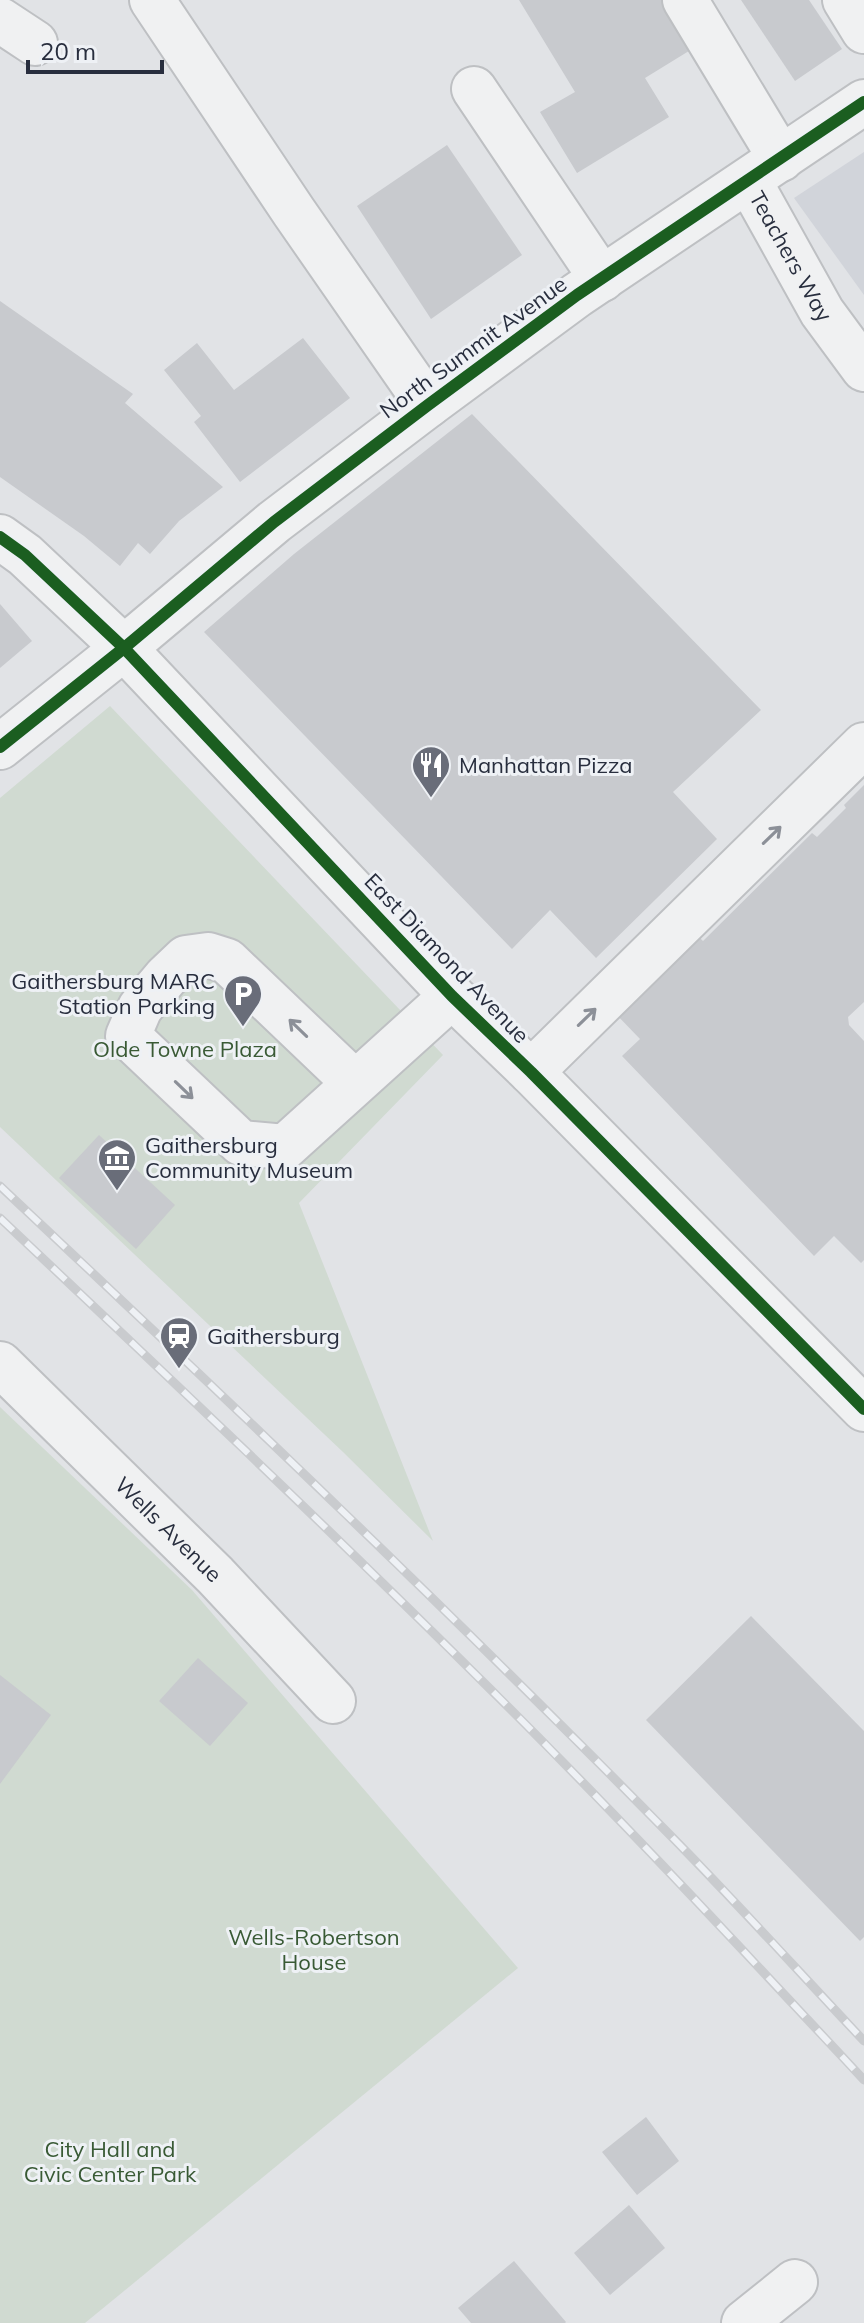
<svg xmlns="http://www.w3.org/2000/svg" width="864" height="2323" font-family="Mulish,sans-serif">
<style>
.built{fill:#d1d4da}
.green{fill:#d0dad1}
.building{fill:#c8cace}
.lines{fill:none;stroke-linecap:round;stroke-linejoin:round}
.minor-casing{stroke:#bec0c3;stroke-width:48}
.minor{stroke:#f0f1f2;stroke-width:44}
.rail-casing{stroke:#c9cbce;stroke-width:9}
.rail{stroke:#eef1f5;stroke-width:6;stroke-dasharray:18;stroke-linecap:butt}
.cycleway-casing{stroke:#eef1f5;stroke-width:17}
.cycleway{stroke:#1b5e20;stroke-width:12}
.oneway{stroke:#8c9098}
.labels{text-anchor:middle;stroke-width:6;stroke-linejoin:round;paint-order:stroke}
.street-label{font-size:22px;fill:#282e3e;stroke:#eef1f5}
.poi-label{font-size:22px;fill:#282e3e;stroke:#eef1f5;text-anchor:start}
.park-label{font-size:22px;fill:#395a35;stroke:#eef1f5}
</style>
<rect width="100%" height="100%" fill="#e1e3e6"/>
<polygon class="built" points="864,152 864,295 794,198"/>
<g class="green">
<polygon points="110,706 443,1055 299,1203 433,1541 343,1452 0,1127 0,798"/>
<polygon points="0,1407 192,1590 518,1968 85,2323 0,2323"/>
</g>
<g class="building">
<polygon points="519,0 669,0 697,46 645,78 669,117 577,173 540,112 575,92"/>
<polygon points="741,0 809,0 842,49 795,81"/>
<polygon points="447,145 522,255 431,319 357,206"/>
<polygon points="0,301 133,394 125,403 223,487 179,521 150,554 138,543 120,566 84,536 0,477"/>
<polygon points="303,338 350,398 240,482 194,422 201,416 164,370 197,343 234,390"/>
<polygon points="472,414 761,710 673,792 717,839 596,958 550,910 512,949 204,632 294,554"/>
<polygon points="0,604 32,641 0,668"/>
<polygon points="864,785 864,1002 848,1017 849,1025 864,1041 864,1260 861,1263 834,1236 814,1256 622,1056 640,1039 613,1011 697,935 703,941 812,833 817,837 846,808 844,805"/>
<polygon points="99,1135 175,1205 136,1249 59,1178"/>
<polygon points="751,1616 864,1731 864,1937 860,1941 646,1720"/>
<polygon points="198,1658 248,1703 210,1746 159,1701"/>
<polygon points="0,1675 51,1715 0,1784"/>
<polygon points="646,2117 679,2161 637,2195 602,2152"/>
<polygon points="629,2205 665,2248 610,2295 574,2253"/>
<polygon points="514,2261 566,2322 565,2323 471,2323 458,2308"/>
</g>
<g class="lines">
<g class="minor-casing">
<g id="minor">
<polyline points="152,0 294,212 428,405"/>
<polyline points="685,0 781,159"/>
<polyline points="845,0 864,31"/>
<polyline points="0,20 35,43"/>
<polyline points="474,89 602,279"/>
<path id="s1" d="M 749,181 L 822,312 L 864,369"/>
<polyline points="0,537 25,555 124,648 452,996 531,1072 864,1409"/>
<polyline points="0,747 124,648 274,522 428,405 577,295 864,102"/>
<polyline points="531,1072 864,745"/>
<polyline points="354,1082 227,961 208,955 186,958 166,977 140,1008 128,1036 241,1143 285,1147 452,996"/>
<path id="s2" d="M 0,1364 L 215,1575 L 333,1701"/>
<polyline points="744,2323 795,2282"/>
</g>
</g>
<use href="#minor" class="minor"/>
<g class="rail-casing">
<g id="rail">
<path d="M 0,1186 C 227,1399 453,1614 671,1836 C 737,1903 800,1973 864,2041"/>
<path d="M 0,1218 C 161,1370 321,1521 478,1677 C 611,1808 737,1944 864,2080"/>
</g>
</g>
<use href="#rail" class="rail"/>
<g class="cycleway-casing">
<g id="cycleway">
<polyline points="0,537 25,555 124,648 452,996 531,1072 864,1409"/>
<polyline points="0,747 124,648 274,522 428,405 577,295 864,102"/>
</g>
</g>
<use href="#cycleway" class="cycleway"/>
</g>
<defs><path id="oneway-shaft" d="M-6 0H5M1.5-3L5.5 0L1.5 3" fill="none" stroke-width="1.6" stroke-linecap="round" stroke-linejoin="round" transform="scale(2)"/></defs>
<g class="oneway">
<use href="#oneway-shaft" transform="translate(772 835) rotate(-44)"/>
<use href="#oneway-shaft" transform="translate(587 1017) rotate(-44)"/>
<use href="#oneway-shaft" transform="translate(298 1028) rotate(-136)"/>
<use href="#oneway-shaft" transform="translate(184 1090) rotate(44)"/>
</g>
<defs>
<g id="restaurant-pin" transform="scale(2)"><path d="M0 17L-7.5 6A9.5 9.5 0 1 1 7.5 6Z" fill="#696d79" stroke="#eef1f5"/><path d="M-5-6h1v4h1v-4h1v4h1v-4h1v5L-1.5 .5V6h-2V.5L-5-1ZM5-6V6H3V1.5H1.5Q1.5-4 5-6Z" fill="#fff"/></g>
<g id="parking-pin" transform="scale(2)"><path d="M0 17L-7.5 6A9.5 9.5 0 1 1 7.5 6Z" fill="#696d79" stroke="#eef1f5"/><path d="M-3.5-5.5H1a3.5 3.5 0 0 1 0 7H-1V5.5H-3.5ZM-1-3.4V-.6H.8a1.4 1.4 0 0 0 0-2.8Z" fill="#fff"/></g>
<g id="museum-pin" transform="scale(2)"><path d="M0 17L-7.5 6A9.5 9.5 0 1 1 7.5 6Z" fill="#696d79" stroke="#eef1f5"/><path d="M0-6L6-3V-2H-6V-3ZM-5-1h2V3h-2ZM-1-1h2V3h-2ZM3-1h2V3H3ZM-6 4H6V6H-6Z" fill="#fff"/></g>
<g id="station-pin" transform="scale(2)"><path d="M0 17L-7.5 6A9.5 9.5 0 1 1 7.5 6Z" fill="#696d79" stroke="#eef1f5"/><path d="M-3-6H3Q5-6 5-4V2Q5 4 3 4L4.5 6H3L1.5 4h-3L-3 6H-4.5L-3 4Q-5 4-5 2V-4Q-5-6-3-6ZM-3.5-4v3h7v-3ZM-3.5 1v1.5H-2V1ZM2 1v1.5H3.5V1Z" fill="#fff"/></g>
</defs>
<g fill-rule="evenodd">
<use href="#restaurant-pin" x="431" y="765"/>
<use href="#parking-pin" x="243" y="994"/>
<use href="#museum-pin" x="117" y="1158"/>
<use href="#station-pin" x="179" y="1336"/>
</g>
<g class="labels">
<g class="street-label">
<text dy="8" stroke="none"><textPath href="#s1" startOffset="86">Teachers Way</textPath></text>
<text transform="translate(473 347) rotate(-36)" y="8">North Summit Avenue</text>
<text transform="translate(447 958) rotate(46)" y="8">East Diamond Avenue</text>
<text dy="8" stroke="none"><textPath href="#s2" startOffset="236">Wells Avenue</textPath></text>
</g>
<g class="poi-label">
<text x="459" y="773">Manhattan Pizza</text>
<text x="215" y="989" text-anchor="end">Gaithersburg MARC<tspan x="215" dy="25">Station Parking</tspan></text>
<text x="145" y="1153">Gaithersburg<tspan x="145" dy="25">Community Museum</tspan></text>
<text x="207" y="1344">Gaithersburg</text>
</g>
<g class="park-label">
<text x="185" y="1057">Olde Towne Plaza</text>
<text x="314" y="1945">Wells-Robertson<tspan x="314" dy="25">House</tspan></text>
<text x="110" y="2157">City Hall and<tspan x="110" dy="25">Civic Center Park</tspan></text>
</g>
</g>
<path d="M28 60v12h134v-12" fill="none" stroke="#282e3e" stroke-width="4"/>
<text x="40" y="60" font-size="24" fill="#282e3e" stroke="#eef1f5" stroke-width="6" paint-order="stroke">20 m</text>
</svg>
